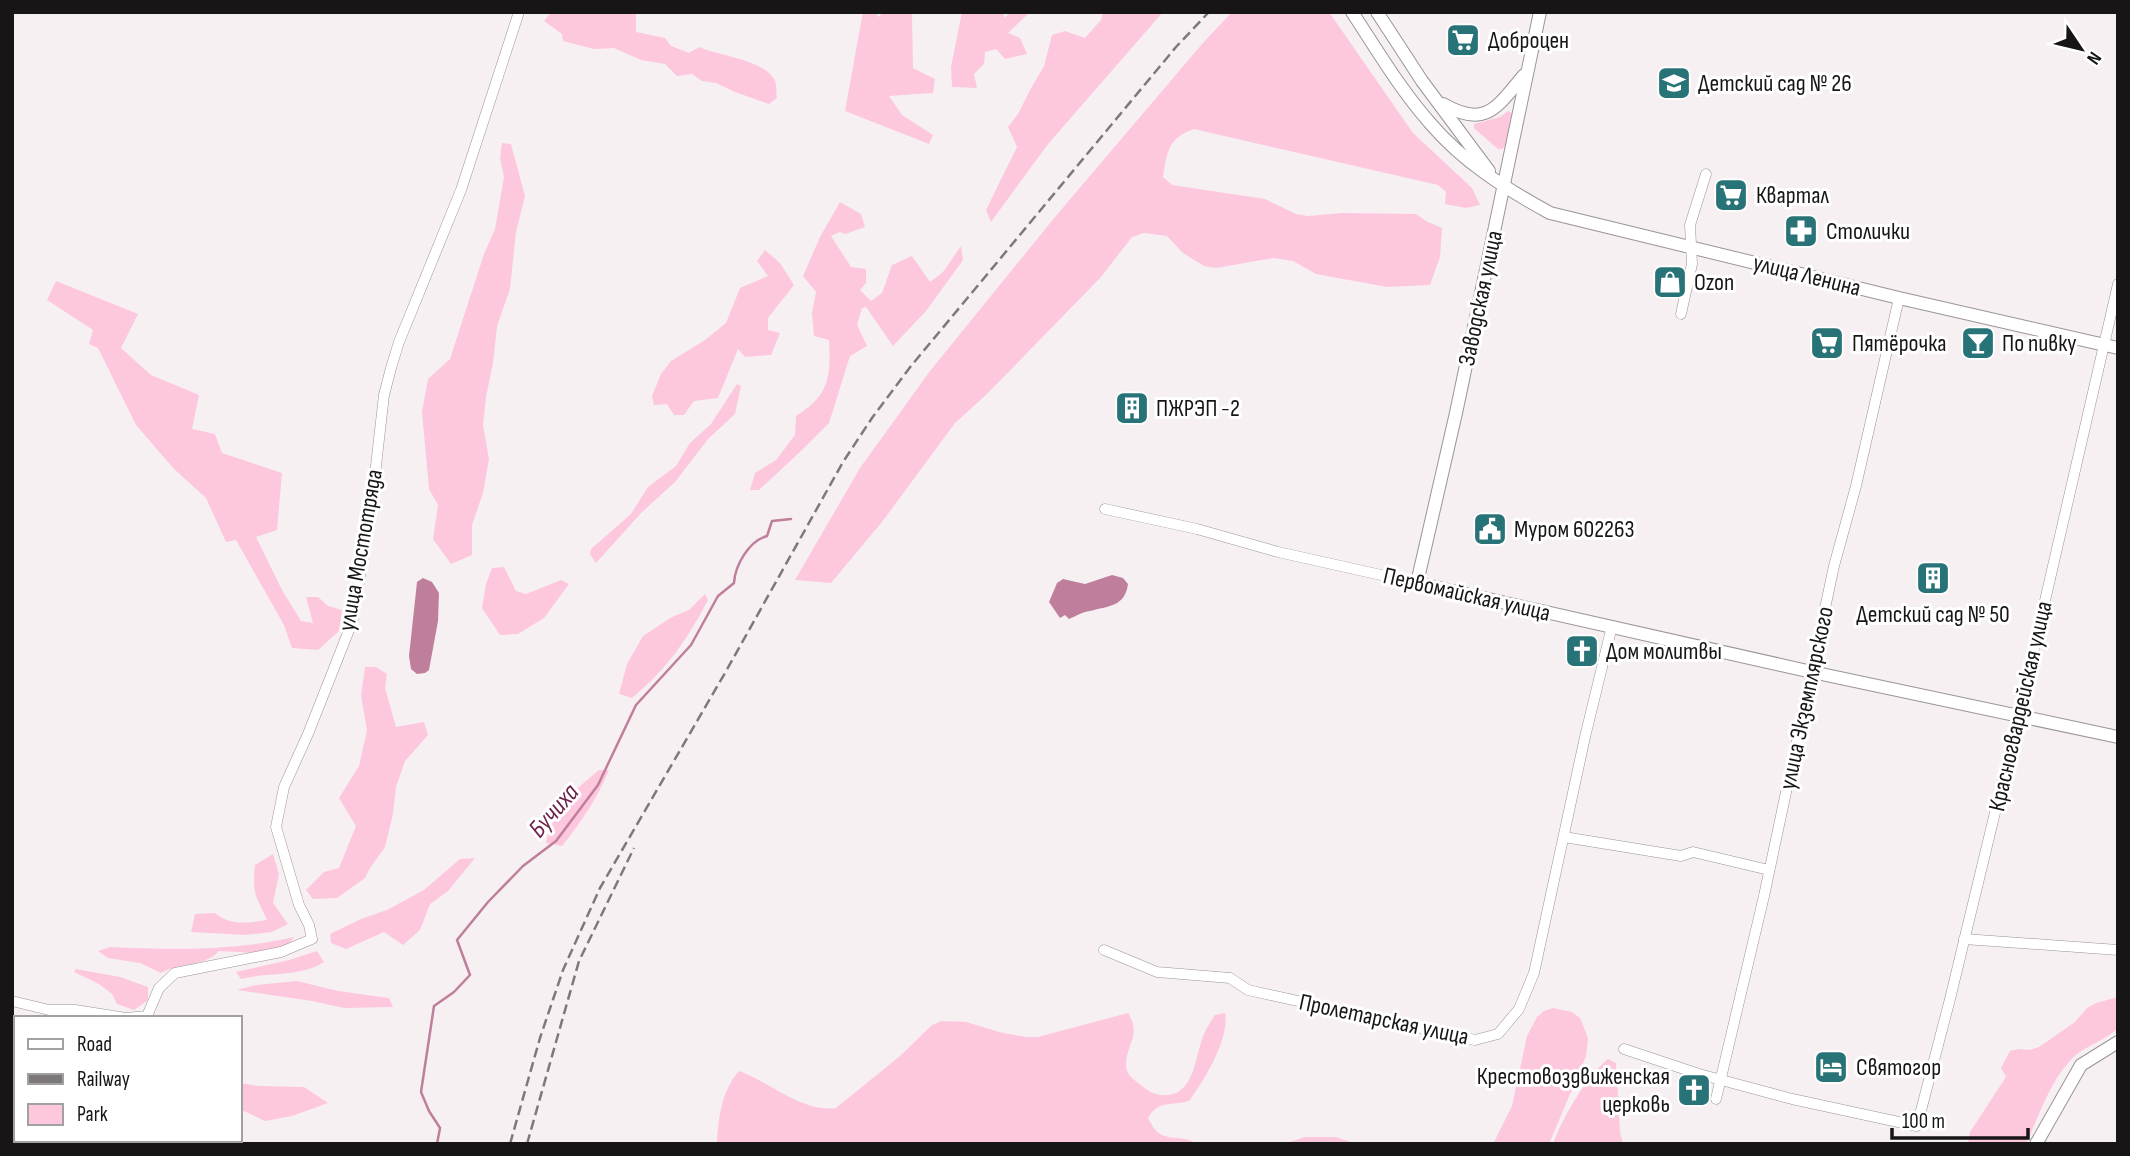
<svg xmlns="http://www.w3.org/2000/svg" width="2130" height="1156" font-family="'Sofia Sans Condensed',sans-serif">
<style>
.green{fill:#fdc7de}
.water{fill:#bf7f9c}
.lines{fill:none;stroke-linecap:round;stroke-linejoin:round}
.stream{stroke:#bf7f9c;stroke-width:2.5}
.minor-casing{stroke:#9a9496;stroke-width:11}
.tertiary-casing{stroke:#9a9496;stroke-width:14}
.minor{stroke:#fff;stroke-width:10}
.tertiary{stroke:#fff;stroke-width:12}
.rail{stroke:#7d797a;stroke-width:2.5;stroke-dasharray:10 5;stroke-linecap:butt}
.labels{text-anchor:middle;stroke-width:6;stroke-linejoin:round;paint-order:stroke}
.poi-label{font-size:24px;fill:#171516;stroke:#fff;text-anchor:start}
.street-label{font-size:24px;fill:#171516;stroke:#fff}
.water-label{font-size:26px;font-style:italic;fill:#6e224b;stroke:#fff}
</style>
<rect width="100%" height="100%" fill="#f7f0f3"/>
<g class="green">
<path d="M 551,12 L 636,12 L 636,32 L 665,38 L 671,46 L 689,53 L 699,47 C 719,56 766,60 775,81 C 777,85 776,93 777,98 L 769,104 L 735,92 L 716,83 L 702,81 L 692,74 L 677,76 L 665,64 L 641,60 L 614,48 L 594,49 L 563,41 L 562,34 L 544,21 Z"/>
<polygon points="863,12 875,12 879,17 883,12 912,12 913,68 935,79 933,93 889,96 902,115 933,135 929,144 845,111"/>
<polygon points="962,12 985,12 987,14 1004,12 1004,18 1011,12 1030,12 1008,33 1020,38 1027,54 1005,59 996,49 985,52 984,64 974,74 977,88 952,87 951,67"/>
<polygon points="1103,12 1163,12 1048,144 991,222 986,210 1017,147 1008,127 1018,114 1030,90 1044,66 1052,35 1065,31 1085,38 1101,20"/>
<path d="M 1232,12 L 1329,12 L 1413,133 L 1472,188 L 1480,205 L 1466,208 L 1445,204 L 1446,192 L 1438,185 L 1194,129 C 1168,138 1167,152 1163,177 L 1172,185 L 1265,199 L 1296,214 L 1308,216 L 1342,213 L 1416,214 L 1426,221 L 1442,228 L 1440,257 L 1430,285 L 1387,287 L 1316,274 L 1293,261 L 1274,258 L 1216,268 L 1204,266 L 1183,253 L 1167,236 L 1144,233 L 1132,237 L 1101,277 L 987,394 L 955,423 L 882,522 L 831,583 L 795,580 L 860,468 L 930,371 L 1055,217 L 1202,44 Z"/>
<polygon points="1508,111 1512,113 1506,145 1502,149 1498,149 1474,128 1474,124 1500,117"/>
<polygon points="502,143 511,144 525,196 516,232 510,289 497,326 493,363 486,397 483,425 489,459 483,493 472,525 472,555 451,564 433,539 438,505 429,489 422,412 428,379 450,359 484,254 495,229 504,177 500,158"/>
<path d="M 840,202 L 861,214 L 865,227 L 845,234 L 840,232 L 831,236 L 851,267 L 866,269 L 866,283 L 860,290 L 871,301 L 882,293 L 892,265 L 912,256 L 930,282 L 943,272 L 961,246 L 963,260 L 926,311 L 893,346 L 866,307 L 862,308 L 857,325 L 867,346 L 850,356 L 829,423 L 801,451 L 759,490 L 750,490 L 755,473 L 776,460 L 795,435 L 796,416 C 829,396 831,377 829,340 L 814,336 L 812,313 L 816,292 L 803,276 L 820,237 Z"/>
<polygon points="765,250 780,263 794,285 768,318 768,330 780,333 771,355 745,357 738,349 718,398 694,401 684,415 674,415 667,404 654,405 652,396 661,374 671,361 705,340 726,323 740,288 768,276 757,261"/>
<polygon points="56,281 138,314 121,348 151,375 199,395 192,429 215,434 222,453 282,473 277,530 256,537 282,590 301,621 313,623 306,597 318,597 328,606 342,610 339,631 318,650 292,648 284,625 236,540 226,542 206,498 174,469 136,425 98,348 89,344 93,330 47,300"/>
<polygon points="737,384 741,386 735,414 708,439 675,482 641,513 596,563 590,554 591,549 631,514 648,487 676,466 690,443 711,424"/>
<polygon points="504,567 516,591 526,594 561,580 569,584 544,618 518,634 500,635 482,608 486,584 492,568"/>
<path d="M 705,594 L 708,600 C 687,640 667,669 632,698 L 619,694 L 627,664 L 643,636 L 672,617 L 689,610 Z"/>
<polygon points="365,667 376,667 387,674 385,688 396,727 424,722 428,735 405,761 396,787 393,814 385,847 370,868 365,878 337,898 313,899 306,890 324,872 339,868 356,826 339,798 359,766 367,730 361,696"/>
<path d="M 599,770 L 609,770 C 597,799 581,822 562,846 L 546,843 L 549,829 L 567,797 Z"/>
<path d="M 273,854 L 279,874 L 273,903 L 288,924 L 272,932 L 245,935 L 191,932 L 195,914 L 215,913 C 230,926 249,923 267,920 C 256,895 252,895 255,865 Z"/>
<polygon points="475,858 448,891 430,904 420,930 403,945 384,932 346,949 331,943 330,934 361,919 387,910 424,890 460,859"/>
<path d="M 294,937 L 288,946 L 258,953 L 219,951 C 202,968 181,962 161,973 L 140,963 L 108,958 L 98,951 L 110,947 C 172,950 234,951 294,937 Z"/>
<path d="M 317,951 L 324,962 C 302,977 267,972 241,979 L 236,972 L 289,960 Z"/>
<polygon points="76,969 120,977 148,987 148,1000 134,1010 117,1004 112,994 99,984 74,972"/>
<polygon points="297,981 338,991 389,998 393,1007 344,1008 312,1001 237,990 256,985"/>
<path d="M 2118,997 L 2118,1028 C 2104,1042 2082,1046 2069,1062 C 2050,1082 2038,1118 2026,1144 L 1968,1144 L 1970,1132 L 2006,1077 L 2001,1068 L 2010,1051 L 2019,1049 L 2030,1050 L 2039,1047 L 2075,1022 L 2087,1008 L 2096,1003 Z"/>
<polygon points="1553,1008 1572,1012 1580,1018 1588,1038 1586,1056 1549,1144 1493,1144 1512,1106 1527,1036 1537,1017 1544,1011"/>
<path d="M 1128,1013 C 1142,1035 1126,1044 1126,1065 C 1126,1075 1134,1080 1142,1086 C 1149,1092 1157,1096 1167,1095 C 1195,1094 1195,1054 1204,1034 C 1207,1027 1211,1021 1215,1015 L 1225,1013 C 1230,1038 1204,1081 1189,1101 C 1171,1106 1158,1100 1148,1118 C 1162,1148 1177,1131 1198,1144 L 717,1144 C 718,1118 722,1090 739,1071 C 770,1082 802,1113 836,1108 L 900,1056 L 932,1025 L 942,1021 L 966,1022 L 1003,1033 L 1027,1037 L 1038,1037 Z"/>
<path d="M 1608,1059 L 1616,1063 L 1620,1132 L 1623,1144 L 1553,1144 C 1561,1120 1588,1074 1608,1059 Z"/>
<polygon points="240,1083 259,1086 304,1087 328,1103 292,1116 265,1121 240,1109"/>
<polygon points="1305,1137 1336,1137 1356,1144 1284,1144"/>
</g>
<g class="water">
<path d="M 1112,575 L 1123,578 L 1128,584 C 1125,607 1108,606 1090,611 C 1082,612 1076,616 1069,619 L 1065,615 L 1060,618 L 1049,602 L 1057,583 L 1063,579 L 1085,584 Z"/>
<polygon points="423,578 432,582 439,593 438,621 429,670 425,673 417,674 411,669 409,656 417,582"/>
<polygon points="12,1100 16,1101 16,1140 213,1140 228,1144 12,1144"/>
</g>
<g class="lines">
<path class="stream" d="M 437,1144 L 440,1128 L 429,1111 L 421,1092 L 434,1006 L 454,992 L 470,975 L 457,940 L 488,902 L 523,866 L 556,841 L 598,785 L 636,705 L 691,645 L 718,596 L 734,583 C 735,565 749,541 767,536 L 772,521 L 791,519"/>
<g class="minor-casing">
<g id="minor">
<polyline points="1681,314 1692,264 1690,225 1706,174"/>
<polyline points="1105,509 1197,529 1278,552 1417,583"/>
<polyline points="1564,837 1681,856 1693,852 1769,870"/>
<polyline points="1964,939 2118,950"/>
<polyline points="1104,950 1157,972 1230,978 1248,990 1475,1040 1498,1034 1519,1009 1534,973 1585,737 1612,626"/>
<polyline points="12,1001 49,1010 75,1010 126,1018 147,1016 159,988 175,973 281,952 312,939 309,925 299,905 276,827 284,787 308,734 353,620 372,501 384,395 391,368 399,342 461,190 519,12"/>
<polyline points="1624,1049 1699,1074 1792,1099 1917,1126 1950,999 2020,709 2118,284"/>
<polyline points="1716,1099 1764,896 1834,566 1856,486 1899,298"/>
</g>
</g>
<g class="tertiary-casing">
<g id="tertiary">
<path d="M 1352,12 C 1377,50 1400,89 1430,123 C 1463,162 1506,189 1550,213 L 1899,298 L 2118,348"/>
<polyline points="1377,12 1422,81 1489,171"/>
<polyline points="1540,12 1456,413 1417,583 1812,672 2118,737"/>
<path d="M 1443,104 C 1486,129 1497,107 1524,75"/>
<polyline points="2036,1144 2081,1065 2118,1042"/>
</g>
</g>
<use href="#minor" class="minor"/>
<use href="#tertiary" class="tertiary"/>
<g class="rail">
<polyline points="510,1144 540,1038 563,970 600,888 725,673 843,462 872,418 911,366 1176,47 1209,12"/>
<polyline points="527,1144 579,961 634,848"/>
</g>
</g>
<defs>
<g id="supermarket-square" transform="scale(1.75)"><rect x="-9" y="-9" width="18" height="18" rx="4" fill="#287377" stroke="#fff"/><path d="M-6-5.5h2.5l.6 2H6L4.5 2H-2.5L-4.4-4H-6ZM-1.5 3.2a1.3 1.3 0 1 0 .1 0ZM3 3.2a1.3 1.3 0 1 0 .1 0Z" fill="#fff"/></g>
<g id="school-square" transform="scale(1.75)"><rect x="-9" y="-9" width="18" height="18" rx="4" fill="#287377" stroke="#fff"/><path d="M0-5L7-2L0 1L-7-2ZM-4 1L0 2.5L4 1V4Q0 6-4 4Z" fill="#fff"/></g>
<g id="pharmacy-square" transform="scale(1.75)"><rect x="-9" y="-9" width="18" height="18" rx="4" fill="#287377" stroke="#fff"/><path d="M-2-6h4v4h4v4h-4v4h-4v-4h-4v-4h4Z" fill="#fff"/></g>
<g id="shop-square" transform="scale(1.75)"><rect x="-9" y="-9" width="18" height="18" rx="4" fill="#287377" stroke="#fff"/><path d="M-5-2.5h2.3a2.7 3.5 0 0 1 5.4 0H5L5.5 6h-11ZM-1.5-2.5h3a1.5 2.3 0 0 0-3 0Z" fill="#fff"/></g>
<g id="bar-square" transform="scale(1.75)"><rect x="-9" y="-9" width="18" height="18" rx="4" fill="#287377" stroke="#fff"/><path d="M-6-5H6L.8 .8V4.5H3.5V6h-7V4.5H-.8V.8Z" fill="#fff"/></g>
<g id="building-square" transform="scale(1.75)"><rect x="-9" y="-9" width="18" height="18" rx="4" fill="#287377" stroke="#fff"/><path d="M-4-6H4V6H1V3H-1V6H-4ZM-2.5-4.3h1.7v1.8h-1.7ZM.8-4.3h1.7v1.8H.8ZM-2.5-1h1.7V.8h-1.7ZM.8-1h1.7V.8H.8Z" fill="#fff"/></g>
<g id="civic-square" transform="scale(1.75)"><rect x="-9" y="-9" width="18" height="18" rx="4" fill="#287377" stroke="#fff"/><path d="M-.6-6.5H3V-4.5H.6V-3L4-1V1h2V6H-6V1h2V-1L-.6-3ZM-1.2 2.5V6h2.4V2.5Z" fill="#fff"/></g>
<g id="church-square" transform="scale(1.75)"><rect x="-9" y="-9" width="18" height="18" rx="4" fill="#287377" stroke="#fff"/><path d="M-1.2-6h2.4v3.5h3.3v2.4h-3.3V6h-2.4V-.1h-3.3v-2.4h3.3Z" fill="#fff"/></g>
<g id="hotel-square" transform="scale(1.75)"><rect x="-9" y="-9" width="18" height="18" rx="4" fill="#287377" stroke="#fff"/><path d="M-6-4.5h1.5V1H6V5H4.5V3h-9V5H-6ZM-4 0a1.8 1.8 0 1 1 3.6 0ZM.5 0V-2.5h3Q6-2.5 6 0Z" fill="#fff"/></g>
</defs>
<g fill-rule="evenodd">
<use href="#supermarket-square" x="1463" y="40"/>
<use href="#school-square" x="1674" y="83"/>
<use href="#supermarket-square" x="1731" y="195"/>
<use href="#pharmacy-square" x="1801" y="231"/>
<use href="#shop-square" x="1670" y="282"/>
<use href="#supermarket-square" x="1827" y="343"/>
<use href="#bar-square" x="1978" y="343"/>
<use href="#building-square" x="1132" y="408"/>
<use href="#civic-square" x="1490" y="529"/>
<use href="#building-square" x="1933" y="578"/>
<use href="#church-square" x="1582" y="651"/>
<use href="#hotel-square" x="1831" y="1067"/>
<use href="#church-square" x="1694" y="1090"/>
</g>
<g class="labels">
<g class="poi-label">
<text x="1488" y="48">Доброцен</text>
<text x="1698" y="91">Детский сад № 26</text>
<text x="1756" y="203">Квартал</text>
<text x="1826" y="239">Столички</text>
<text x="1694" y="290">Ozon</text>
<text x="1852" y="351">Пятёрочка</text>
<text x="2002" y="351">По пивку</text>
<text x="1156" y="416">ПЖРЭП -2</text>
<text x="1514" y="537">Муром 602263</text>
<text x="1933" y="622" text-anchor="middle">Детский сад № 50</text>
<text x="1606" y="659">Дом молитвы</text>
<text x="1856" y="1075">Святогор</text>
<text x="1670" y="1084" text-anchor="end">Крестовоздвиженская<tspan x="1670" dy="28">церковь</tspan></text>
</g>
<g class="street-label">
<text transform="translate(1807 275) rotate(14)" y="8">улица Ленина</text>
<text transform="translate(1480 298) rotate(-78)" y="8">Заводская улица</text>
<text transform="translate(360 550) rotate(-80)" y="8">улица Мостотряда</text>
<text transform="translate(1467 594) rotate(13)" y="8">Первомайская улица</text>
<text transform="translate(1806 698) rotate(-78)" y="8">улица Экземплярского</text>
<text transform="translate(2020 706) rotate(-77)" y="8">Красногвардейская улица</text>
<text transform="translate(1384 1019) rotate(12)" y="8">Пролетарская улица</text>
</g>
<g class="water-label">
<text transform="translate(553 810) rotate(-49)" y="9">Бучиха</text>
</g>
</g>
<rect width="2130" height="1156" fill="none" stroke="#171516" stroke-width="28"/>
<rect x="14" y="1016" width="228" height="126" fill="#ffffff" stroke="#a2a1a2" stroke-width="2"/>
<rect x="28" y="1039" width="35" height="10" fill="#ffffff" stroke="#a2a1a2" stroke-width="2"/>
<text x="77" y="1051" font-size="21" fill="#171516">Road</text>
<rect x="28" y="1074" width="35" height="10" fill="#7d797a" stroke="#a2a1a2" stroke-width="2"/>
<text x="77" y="1086" font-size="21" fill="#171516">Railway</text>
<rect x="28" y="1104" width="35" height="21" fill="#fdc7de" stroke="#a2a1a2" stroke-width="2"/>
<text x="77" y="1121" font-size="21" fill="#171516">Park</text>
<g transform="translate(2081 49) rotate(125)" stroke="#ffffff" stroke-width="5" paint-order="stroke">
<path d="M0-5L12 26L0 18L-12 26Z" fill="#171516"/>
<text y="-10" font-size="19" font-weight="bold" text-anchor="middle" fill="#171516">N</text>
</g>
<path d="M1892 1128v10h136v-10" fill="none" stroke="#171516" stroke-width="3.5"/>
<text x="1902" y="1128" font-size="21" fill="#171516" stroke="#ffffff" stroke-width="5" paint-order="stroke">100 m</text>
</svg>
